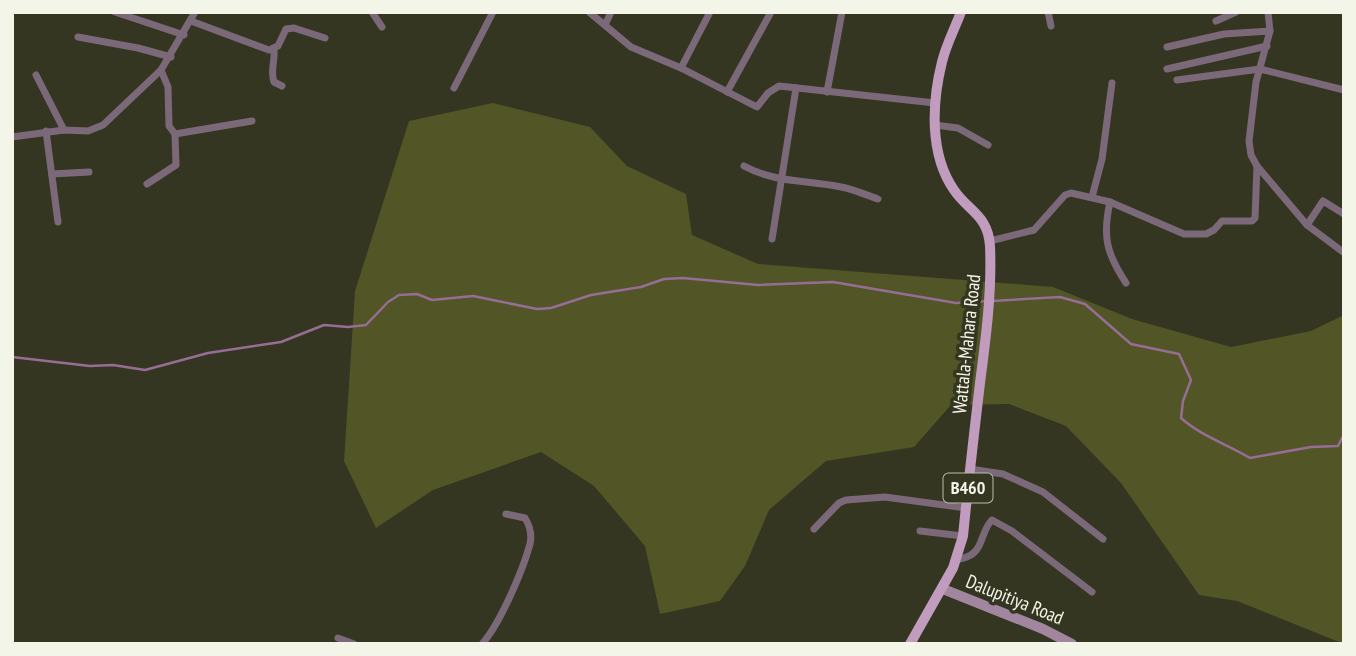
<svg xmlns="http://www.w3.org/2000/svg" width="1356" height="656" font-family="'PT Sans Narrow',sans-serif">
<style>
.green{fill:#525525}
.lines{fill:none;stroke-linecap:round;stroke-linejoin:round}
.stream{stroke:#966d94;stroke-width:2.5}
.street{stroke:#7b697a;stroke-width:7}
.secondary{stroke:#a286a0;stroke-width:10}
.primary{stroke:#c19cbe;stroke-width:10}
.labels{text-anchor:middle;stroke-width:7;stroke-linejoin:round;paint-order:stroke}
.shield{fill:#343621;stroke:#babcac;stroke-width:2}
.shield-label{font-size:18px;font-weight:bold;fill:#f3f5e8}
.street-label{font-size:19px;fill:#f3f5e8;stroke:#343621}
</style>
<rect width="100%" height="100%" fill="#343621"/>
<polygon class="green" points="493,103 590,127 627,166 686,194 692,235 758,264 1053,287 1132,319 1231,347 1311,331 1344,315 1344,644 1237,601 1199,595 1121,483 1066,426 1009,404 951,405 914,447 826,461 769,510 745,566 720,601 660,614 645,546 594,486 541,452 433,490 376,528 344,461 355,291 409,121"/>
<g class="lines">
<g class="stream">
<path d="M 992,301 L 1060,297 L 1085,304 L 1131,344 L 1179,354 L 1191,380 L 1183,401 L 1181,418 C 1201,436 1227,444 1250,458 L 1311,447 L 1338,446 L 1344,434"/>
<polyline points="12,357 90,366 113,365 145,370 208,353 281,342 324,325 348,327 366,325 388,302 399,295 417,294 432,300 473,296 537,309 551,308 591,295 641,287 664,279 683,278 758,285 833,282 956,303 986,301"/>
</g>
<g class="street">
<polyline points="115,12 184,35"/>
<polyline points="372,12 382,27"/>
<polyline points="589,12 631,47 681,68 757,107 768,93 779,86 935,103"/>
<polyline points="1048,12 1051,26"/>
<polyline points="191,21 269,50 278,46 286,29 294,28 325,38"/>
<polyline points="1216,21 1236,12"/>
<polyline points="605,25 611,12"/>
<polyline points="78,37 138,48 171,57"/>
<polyline points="1167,47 1224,34 1270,31"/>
<path d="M 274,50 C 275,62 270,71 274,82 L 282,86"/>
<polyline points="681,68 710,12"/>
<polyline points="1167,69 1267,46"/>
<polyline points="161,70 168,87 169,126 175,134 252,121"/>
<polyline points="36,75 64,130"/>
<polyline points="1177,80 1260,69 1344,90"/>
<polyline points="454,88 493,12"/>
<polyline points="727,92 771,12"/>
<polyline points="827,92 842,12"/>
<polyline points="935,125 958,128 988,145"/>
<polyline points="46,131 58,222"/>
<polyline points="12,137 64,130 88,131 103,125 161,70 195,12"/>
<path d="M 744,166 C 775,183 807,180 841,187 C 853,189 866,195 878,199"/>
<polyline points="1257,166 1307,225 1343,252"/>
<polyline points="52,174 89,172"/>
<polyline points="147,184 176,165 175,134"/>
<polyline points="1092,197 1102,159 1112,83"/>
<path d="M 1110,202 C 1102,237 1107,254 1126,283"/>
<polyline points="1307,225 1323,201 1344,214"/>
<polyline points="772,239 796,88"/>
<polyline points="990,241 1034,230 1065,195 1071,193 1110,202 1184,234 1206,234 1214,230 1222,221 1252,221 1255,218 1257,166 1251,155 1249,141 1256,82 1270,31 1268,12"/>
<polyline points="970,469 1003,474 1043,492 1103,539"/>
<polyline points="814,529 839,503 846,500 885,497 966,508"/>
<polyline points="920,531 963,536"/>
<path d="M 954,561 C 959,559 966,558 971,555 C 983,548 982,529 992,520 L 1012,531 L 1092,592"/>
<polyline points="338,638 354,644"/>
<path d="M 482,644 C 500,624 523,570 530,544 C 532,535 530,526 525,518 L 506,514"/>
</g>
<polyline class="secondary" points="943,589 1043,629 1072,644"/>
<path class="primary" d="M 910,644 L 953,568 L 963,536 C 968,485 974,434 980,383 C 986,337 992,292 990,246 C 988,215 969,212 954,190 C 929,154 932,102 942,62 C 946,45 955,28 961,12"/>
</g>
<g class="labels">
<rect class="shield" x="943.5" y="473.5" width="49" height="29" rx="5"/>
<g class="shield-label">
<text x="968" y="494">B460</text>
</g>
<g class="street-label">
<text transform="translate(966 344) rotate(-84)" y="7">Wattala-Mahara Road</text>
<text transform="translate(1015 599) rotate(22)" y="7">Dalupitiya Road</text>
</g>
</g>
<rect width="1356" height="656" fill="none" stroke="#f3f5e8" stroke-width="28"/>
</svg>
